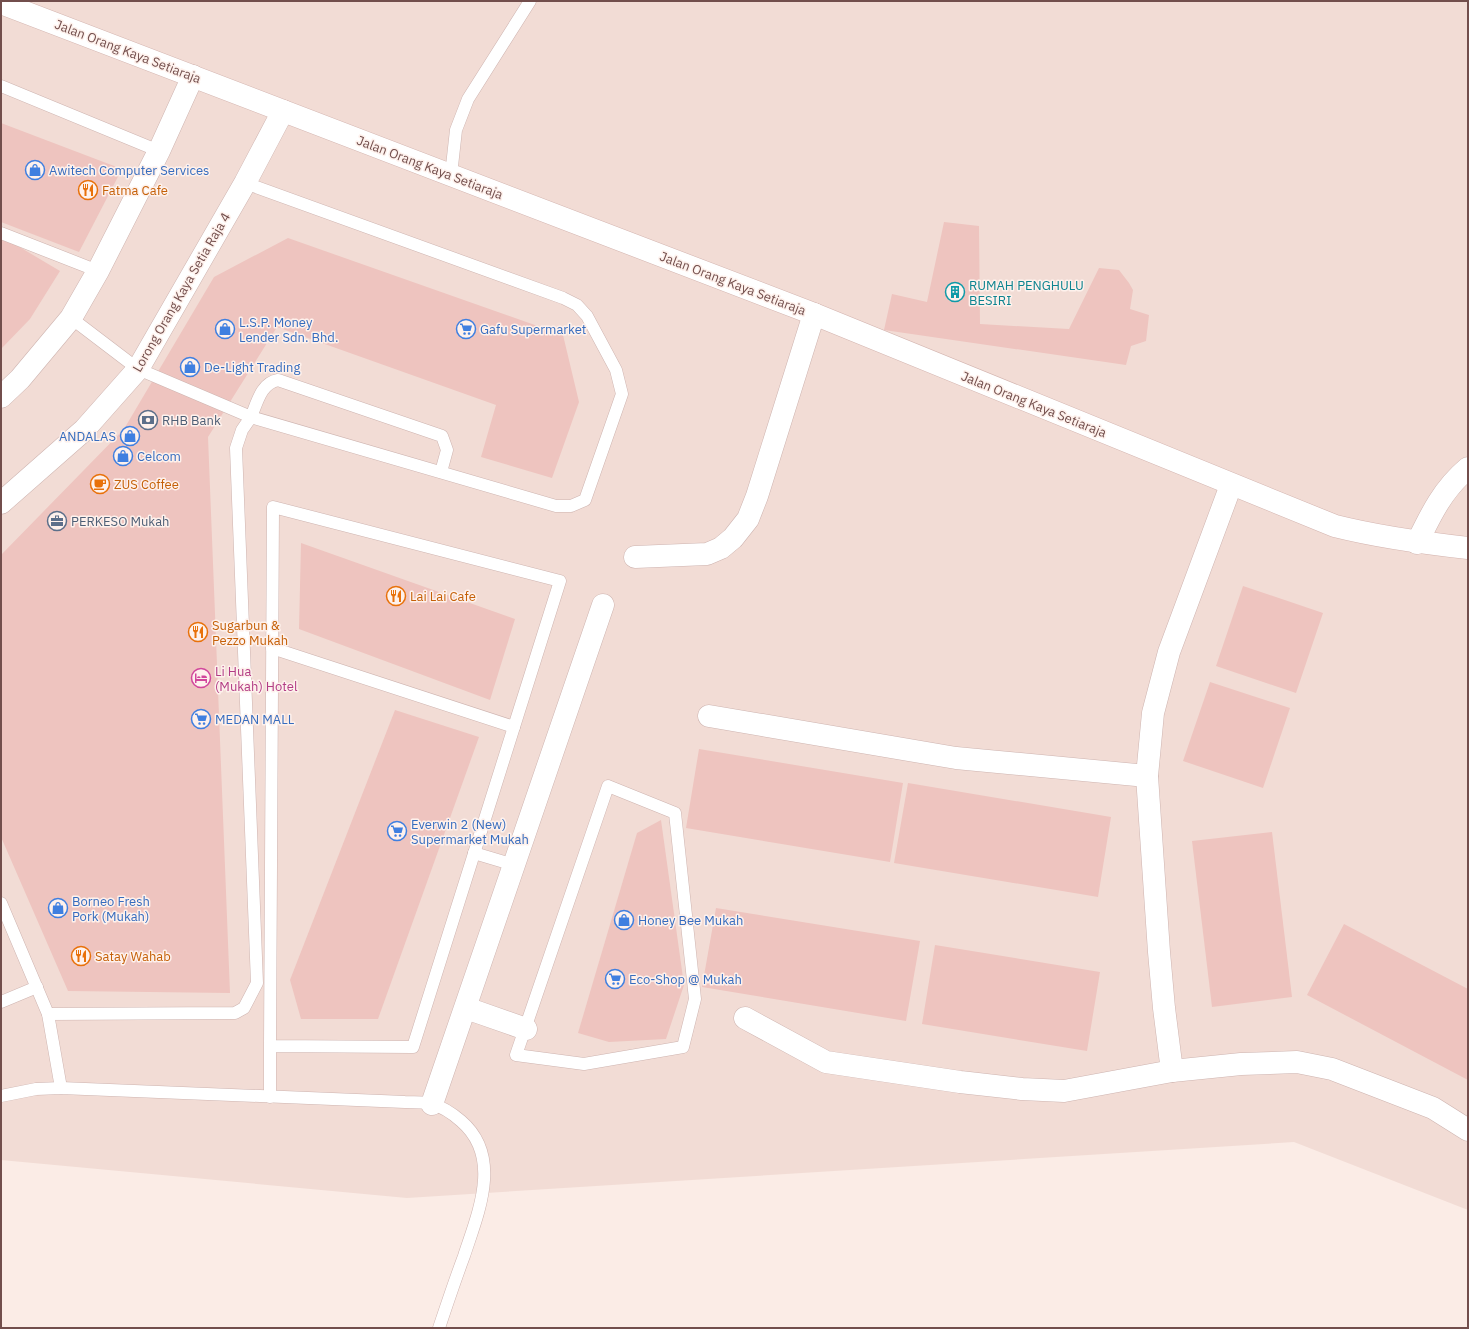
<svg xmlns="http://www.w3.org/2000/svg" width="1469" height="1329" font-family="'IBM Plex Sans',sans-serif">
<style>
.residential{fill:#f2dcd5}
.building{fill:#eec4bf}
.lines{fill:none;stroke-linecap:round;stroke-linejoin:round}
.lane-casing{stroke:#ceb4b0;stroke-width:13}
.street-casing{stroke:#ceb4b0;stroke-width:23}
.secondary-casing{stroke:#d3b4af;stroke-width:23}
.lane{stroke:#fff;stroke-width:12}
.street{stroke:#fff;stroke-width:22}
.secondary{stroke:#fff;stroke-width:22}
.labels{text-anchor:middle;stroke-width:3;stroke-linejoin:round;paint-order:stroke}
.street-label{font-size:13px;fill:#724e4c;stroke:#fef1ec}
.shop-label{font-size:13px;fill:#366cbe;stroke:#fef1ec;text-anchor:start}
.food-label{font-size:13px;fill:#c56008;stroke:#fef1ec;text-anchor:start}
.culture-label{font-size:13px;fill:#0d838f;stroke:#fef1ec;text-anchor:start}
.service-label{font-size:13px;fill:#4e5e75;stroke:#fef1ec;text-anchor:start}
.hotel-label{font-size:13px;fill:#b23c85;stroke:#fef1ec;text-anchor:start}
</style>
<rect width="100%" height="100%" fill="#fbece6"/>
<polygon class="residential" points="1,1 1468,1 1468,1210 1294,1142 407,1198 1,1160"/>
<g class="building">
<polygon points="1,123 122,169 79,252 1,222"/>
<polygon points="944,222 979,226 980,324 1069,329 1099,268 1119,270 1129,283 1133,290 1130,309 1149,315 1146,341 1131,346 1126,365 884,330 892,294 927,302"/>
<polygon points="1,236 60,271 30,319 1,349"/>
<polygon points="288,238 563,335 579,402 552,478 481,457 496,405 277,327 208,437 230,993 68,991 1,837 1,555 124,429 214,277"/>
<polygon points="301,543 515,619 490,700 299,629"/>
<polygon points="1243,586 1323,613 1296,693 1216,666"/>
<polygon points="1210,682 1290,708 1263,788 1183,761"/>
<polygon points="395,710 479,737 378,1019 301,1019 290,980"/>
<polygon points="699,749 903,783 890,862 686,828"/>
<polygon points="908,783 1111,817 1098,897 894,863"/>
<polygon points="661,820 684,985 666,1039 609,1042 578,1033 637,833"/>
<polygon points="1272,832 1292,997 1212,1007 1192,841"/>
<polygon points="716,908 920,941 906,1021 702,987"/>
<polygon points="1344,924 1468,989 1468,1080 1307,995"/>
<polygon points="935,945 1100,972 1087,1051 922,1024"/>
</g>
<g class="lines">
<g class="lane-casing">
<g id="lane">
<polyline points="1,86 159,151"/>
<polyline points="451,175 456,130 468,99 530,1"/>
<polyline points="1,233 98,271"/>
<path d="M 71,318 L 138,369 L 251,417 C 257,403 261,383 278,380 L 442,436 L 447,450 L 441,472"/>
<polyline points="272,648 514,727"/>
<polygon points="608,786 675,813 695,999 683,1047 584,1064 516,1055"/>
<polyline points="474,853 514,865"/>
<polyline points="1,903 48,1014 61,1088"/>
<polyline points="1,1002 37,987"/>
<polyline points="48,1014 235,1013 244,1008 257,983 236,448 242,430 251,417 556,506 571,506 585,500 622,394 616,370 587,316 577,305 563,298 245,183"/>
<polyline points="270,1046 413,1047 560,581 273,507 270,1046 270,1097"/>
<path d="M 1,1096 L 36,1089 L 61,1088 L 405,1102 C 414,1102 424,1102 432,1104 C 443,1107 453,1114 461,1121 C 503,1157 478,1213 464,1256 C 455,1280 447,1304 439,1328"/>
</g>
</g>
<g class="street-casing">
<g id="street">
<polyline points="1,397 20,379 71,318 98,271 159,151 193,76"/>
<polyline points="1231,485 1169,652 1153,713 1147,776 1159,952 1164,1008 1172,1071 1241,1064 1297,1062 1332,1069 1433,1108 1468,1130"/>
<polyline points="1,503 84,430 138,369 245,183 283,111"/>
<path d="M 1417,543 C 1431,514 1443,489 1468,468"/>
<polyline points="635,557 707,554 721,548 733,538 748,519 757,496 814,314"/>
<polyline points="709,716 956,758 1147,776"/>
<polyline points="466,1008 526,1029"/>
<polyline points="745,1018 826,1062 960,1082 1022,1089 1064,1091 1172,1071"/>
<polyline points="432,1104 603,605"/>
</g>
</g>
<g class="secondary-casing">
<path id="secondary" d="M 1,3 L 814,314 L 1335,526 C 1379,537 1423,543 1468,548"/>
</g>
<use href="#lane" class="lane"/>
<use href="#street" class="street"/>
<use href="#secondary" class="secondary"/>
</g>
<defs>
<g id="shop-ring" transform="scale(1)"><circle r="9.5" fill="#fef1ec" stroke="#3f7fe0" stroke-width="1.5"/><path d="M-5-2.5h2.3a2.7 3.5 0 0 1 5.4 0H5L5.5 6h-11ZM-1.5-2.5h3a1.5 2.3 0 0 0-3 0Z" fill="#3f7fe0"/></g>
<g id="restaurant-ring" transform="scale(1)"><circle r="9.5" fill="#fef1ec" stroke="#e8710a" stroke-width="1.5"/><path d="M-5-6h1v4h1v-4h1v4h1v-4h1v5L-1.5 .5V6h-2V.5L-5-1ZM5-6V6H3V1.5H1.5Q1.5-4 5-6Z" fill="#e8710a"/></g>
<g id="building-ring" transform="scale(1)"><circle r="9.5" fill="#fef1ec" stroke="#0f9aa8" stroke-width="1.5"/><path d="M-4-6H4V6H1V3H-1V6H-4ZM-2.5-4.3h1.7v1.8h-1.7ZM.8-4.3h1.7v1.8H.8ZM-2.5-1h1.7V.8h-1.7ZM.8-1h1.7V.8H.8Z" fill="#0f9aa8"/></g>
<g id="supermarket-ring" transform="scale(1)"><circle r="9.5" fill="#fef1ec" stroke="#3f7fe0" stroke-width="1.5"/><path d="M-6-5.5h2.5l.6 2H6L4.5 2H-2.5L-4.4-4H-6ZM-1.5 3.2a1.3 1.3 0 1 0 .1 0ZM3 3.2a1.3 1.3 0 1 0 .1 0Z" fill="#3f7fe0"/></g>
<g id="bank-ring" transform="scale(1)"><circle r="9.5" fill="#fef1ec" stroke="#5c6f8a" stroke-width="1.5"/><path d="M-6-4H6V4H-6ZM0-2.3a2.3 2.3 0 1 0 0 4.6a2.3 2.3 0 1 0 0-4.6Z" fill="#5c6f8a"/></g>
<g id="cafe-ring" transform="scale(1)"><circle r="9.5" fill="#fef1ec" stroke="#e8710a" stroke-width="1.5"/><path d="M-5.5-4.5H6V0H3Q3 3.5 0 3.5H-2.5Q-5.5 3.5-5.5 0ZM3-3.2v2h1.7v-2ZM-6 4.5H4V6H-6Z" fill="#e8710a"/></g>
<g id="office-ring" transform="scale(1)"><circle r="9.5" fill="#fef1ec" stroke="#5c6f8a" stroke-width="1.5"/><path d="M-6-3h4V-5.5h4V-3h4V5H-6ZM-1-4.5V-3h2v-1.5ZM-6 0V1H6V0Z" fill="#5c6f8a"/></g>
<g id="hotel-ring" transform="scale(1)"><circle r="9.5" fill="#fef1ec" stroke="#d1479c" stroke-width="1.5"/><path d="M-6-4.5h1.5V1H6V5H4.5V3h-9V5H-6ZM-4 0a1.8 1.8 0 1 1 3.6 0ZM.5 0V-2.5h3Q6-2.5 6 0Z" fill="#d1479c"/></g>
</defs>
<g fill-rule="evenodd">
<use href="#shop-ring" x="35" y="170"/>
<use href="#restaurant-ring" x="88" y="190"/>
<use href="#building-ring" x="955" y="292"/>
<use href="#shop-ring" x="225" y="329"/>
<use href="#supermarket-ring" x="466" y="329"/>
<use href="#shop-ring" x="190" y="367"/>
<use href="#bank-ring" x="148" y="420"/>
<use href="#shop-ring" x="130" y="436"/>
<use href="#shop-ring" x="123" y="456"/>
<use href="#cafe-ring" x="100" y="484"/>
<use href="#office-ring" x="57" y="521"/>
<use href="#restaurant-ring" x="396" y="596"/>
<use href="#restaurant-ring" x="198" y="632"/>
<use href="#hotel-ring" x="201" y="678"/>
<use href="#supermarket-ring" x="201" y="719"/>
<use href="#supermarket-ring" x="397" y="831"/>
<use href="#shop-ring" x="58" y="908"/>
<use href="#shop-ring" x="624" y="920"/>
<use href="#restaurant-ring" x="81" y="956"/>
<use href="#supermarket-ring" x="615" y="979"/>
</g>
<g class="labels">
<g class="street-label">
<text transform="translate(128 51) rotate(21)" y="5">Jalan Orang Kaya Setiaraja</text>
<text transform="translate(430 167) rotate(21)" y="5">Jalan Orang Kaya Setiaraja</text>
<text transform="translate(733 283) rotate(21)" y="5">Jalan Orang Kaya Setiaraja</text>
<text transform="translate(181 292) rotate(-60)" y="5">Lorong Orang Kaya Setia Raja 4</text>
<text transform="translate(1034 404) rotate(22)" y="5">Jalan Orang Kaya Setiaraja</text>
</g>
<g class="shop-label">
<text x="49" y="175">Awitech Computer Services</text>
<text x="239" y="327">L.S.P. Money<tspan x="239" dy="15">Lender Sdn. Bhd.</tspan></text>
<text x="480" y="334">Gafu Supermarket</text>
<text x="204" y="372">De-Light Trading</text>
<text x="116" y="441" text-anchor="end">ANDALAS</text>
<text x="137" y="461">Celcom</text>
<text x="215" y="724">MEDAN MALL</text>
<text x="411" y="829">Everwin 2 (New)<tspan x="411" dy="15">Supermarket Mukah</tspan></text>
<text x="72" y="906">Borneo Fresh<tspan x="72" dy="15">Pork (Mukah)</tspan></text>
<text x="638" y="925">Honey Bee Mukah</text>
<text x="629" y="984">Eco-Shop @ Mukah</text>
</g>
<g class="food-label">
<text x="102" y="195">Fatma Cafe</text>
<text x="114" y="489">ZUS Coffee</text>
<text x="410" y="601">Lai Lai Cafe</text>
<text x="212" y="630">Sugarbun &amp;<tspan x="212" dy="15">Pezzo Mukah</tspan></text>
<text x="95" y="961">Satay Wahab</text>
</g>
<g class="culture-label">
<text x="969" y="290">RUMAH PENGHULU<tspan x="969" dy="15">BESIRI</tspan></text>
</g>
<g class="service-label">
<text x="162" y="425">RHB Bank</text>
<text x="71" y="526">PERKESO Mukah</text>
</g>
<g class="hotel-label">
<text x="215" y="676">Li Hua<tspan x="215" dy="15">(Mukah) Hotel</tspan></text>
</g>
</g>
<rect width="1469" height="1329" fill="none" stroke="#724e4c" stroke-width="4"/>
</svg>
